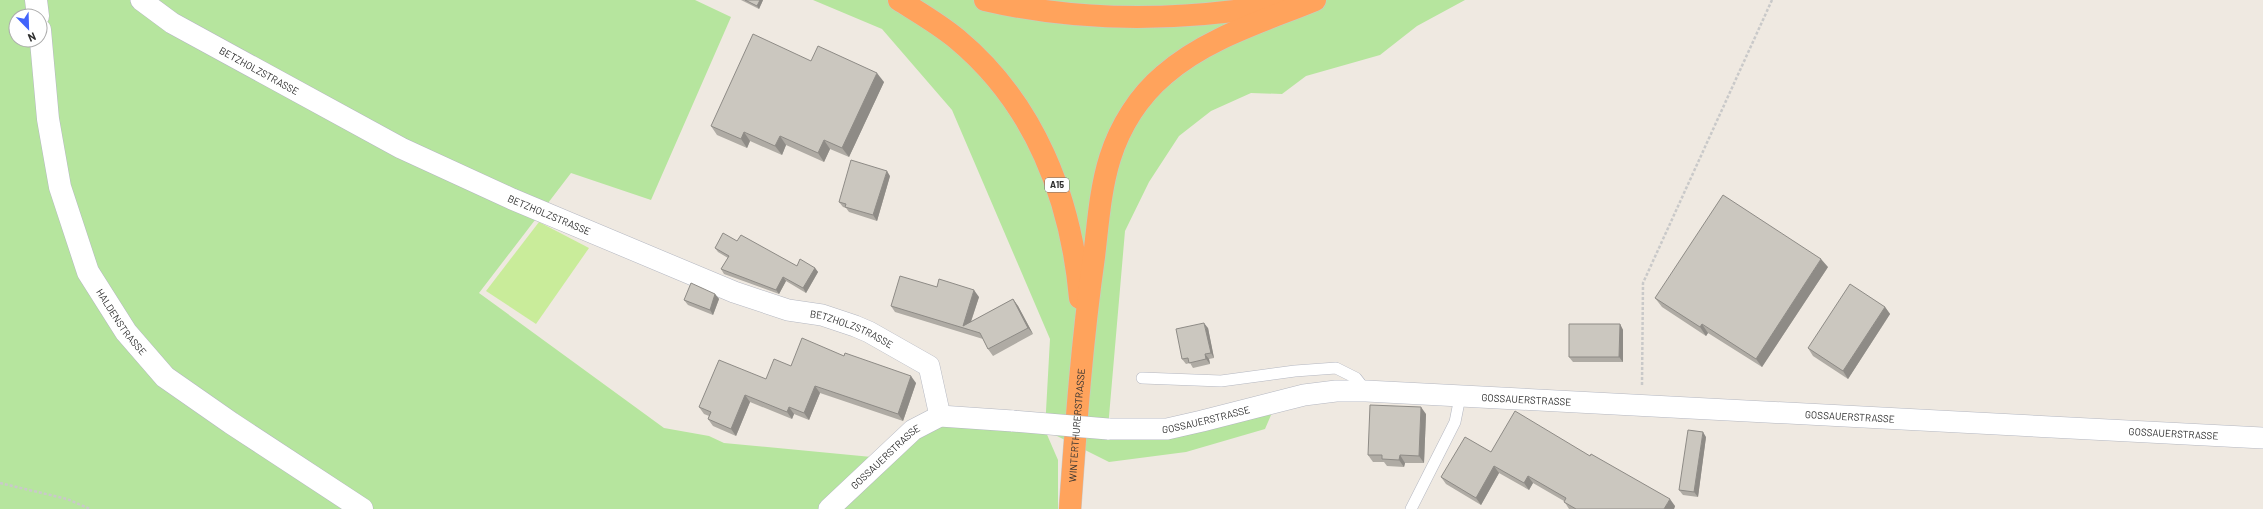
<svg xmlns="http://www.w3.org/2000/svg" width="2263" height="509" font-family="Barlow,sans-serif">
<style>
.green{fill:#b6e59e;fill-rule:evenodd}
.pitch{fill:#c9ec9a}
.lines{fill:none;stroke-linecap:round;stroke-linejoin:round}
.lane-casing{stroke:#b4b7c1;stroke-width:12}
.street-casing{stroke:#b4b7c1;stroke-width:22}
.secondary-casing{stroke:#b4b7c1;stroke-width:23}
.highway-casing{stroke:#c9c9c9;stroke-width:23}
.path{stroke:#c9c9c9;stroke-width:2.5;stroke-dasharray:3 2;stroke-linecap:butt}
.lane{stroke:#fff;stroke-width:11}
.street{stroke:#fff;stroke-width:21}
.secondary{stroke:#fff;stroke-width:22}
.highway{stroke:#ffa35c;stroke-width:22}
.street-bridge-casing{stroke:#b4b7c1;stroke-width:22;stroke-linecap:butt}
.street-bridge{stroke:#fff;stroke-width:21}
.wall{fill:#afaba4}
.shaded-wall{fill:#8e8b86}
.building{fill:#cbc7bf;stroke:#8e8b86}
.labels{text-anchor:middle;stroke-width:3;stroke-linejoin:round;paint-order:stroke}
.shield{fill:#fff;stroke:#6d6d6d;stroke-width:1}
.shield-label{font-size:9px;font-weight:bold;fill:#2e2e2e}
.street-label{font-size:10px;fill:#2e2e2e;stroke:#fff}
</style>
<rect width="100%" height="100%" fill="#efe9e1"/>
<path class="green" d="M 0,0 L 695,0 L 731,17 L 651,200 L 571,173 L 479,293 L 664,428 L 709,436 L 724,443 L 882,458 L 940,416 L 1045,429 L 1050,339 L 952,110 L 882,29 L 813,0 L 1465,0 L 1417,26 L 1380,55 L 1306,76 L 1282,94 L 1251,93 L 1211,111 L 1179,136 L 1149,182 L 1125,231 L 1108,428 L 1277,401 L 1265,429 L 1186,452 L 1109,462 L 1045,430 L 1058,460 L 1058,509 L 0,509 ZM 16,16 L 40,16 L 40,40 L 16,40 Z"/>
<polygon class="pitch" points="539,222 589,248 536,324 486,291"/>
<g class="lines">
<g class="lane-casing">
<g id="lane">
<polyline points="1142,378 1221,381 1295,371 1336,368 1356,378 1366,391"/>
<polyline points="1411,509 1455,422 1460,397"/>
</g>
</g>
<g class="street-casing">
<g id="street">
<path id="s1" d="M 141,0 L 172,23 L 401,148 L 512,199 L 734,292 L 788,310 L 822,315 L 855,326 L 869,332 L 929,366 L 940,416"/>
<path id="s2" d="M 1108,429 L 1167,429 L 1202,421 L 1304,395 L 1336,391 L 1366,391 L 2263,438"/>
<path id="s3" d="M 829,509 L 913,430 L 940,416 L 1013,421"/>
</g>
</g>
<g class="secondary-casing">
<g id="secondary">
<polyline points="36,0 38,16"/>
<path id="s4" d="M 40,30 L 48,119 L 60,187 L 88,272 L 126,332 L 165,377 L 231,423 L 362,509"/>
</g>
</g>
<g class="highway-casing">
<g id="highway">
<path d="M 899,0 C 918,12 939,24 957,39 C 1035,104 1071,198 1080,298"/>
<path d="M 985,0 C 1083,23 1184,21 1282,4"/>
<path id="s5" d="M 1070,509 C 1076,424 1082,341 1094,257 C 1098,224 1100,190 1110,158 C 1120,126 1139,96 1164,75 C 1206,38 1264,21 1315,0"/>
</g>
</g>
<g class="path">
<polyline points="1642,385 1643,283 1772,0"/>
<polyline points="0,483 67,499 90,509"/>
</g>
<use href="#lane" class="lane"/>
<use href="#street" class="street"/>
<use href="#secondary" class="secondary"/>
<use href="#highway" class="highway"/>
<g class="street-bridge-casing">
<polyline id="street-bridge" points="1013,421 1108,429"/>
</g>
<use href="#street-bridge" class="street-bridge"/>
</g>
<g class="wall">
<polygon points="741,0 763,0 759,9"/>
<polygon points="811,61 884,82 849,157 830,149 824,162 786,145 782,155 750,141 747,148 717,135 711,126"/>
<polygon points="890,176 877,221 849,212 846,208 843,207 839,202"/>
<polygon points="737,241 797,266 815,268 818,272 806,293 786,281 779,294 724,274 721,269 728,258 718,252 715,248"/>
<polygon points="1828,267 1762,367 1708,333 1706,336 1662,307 1655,298"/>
<polygon points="715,294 719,299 713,315 688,305 684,300"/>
<polygon points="979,297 971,322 1013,299 1018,306 1033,334 993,356 988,349 983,339 895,312 891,306"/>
<polygon points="1885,307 1890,314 1848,379 1813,356 1808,348"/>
<polygon points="1620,324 1623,330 1623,362 1573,362 1569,357"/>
<polygon points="1208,328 1214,358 1209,359 1210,364 1193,368 1190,363 1186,364 1182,359"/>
<polygon points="844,356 916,383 903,421 820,393 809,420 794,414 792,419 750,402 736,436 713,426 708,419 709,416 704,414 699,407 766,379 791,366"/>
<polygon points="1426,414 1424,463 1405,463 1404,467 1387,466 1384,462 1373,462 1368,455"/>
<polygon points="1706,437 1698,497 1683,495 1679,490"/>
<polygon points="1491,452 1675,506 1674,509 1569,509 1564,501 1533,483 1529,490 1499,473 1481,505 1446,484 1441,477"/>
</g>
<g class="shaded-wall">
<polygon points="760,0 763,0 759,9 757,6"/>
<polygon points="877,73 884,82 849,157 842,148"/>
<polygon points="744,132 750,141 747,148 741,139"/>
<polygon points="780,136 786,145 782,155 775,146"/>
<polygon points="824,140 830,149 824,162 818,153"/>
<polygon points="887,171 890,176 877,221 873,215"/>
<polygon points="1821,259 1828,267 1762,367 1756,359"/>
<polygon points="815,268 818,272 806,293 803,288"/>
<polygon points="783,277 786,281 779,294 776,290"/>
<polygon points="974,290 979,297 968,330 963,326"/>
<polygon points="715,294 719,299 713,315 710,310"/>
<polygon points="1013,299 1018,306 1033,334 1028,328"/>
<polygon points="1885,307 1890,314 1848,379 1843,371"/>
<polygon points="1204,323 1208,328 1214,358 1211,353"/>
<polygon points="1620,324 1623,330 1623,362 1619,357"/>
<polygon points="1702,324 1708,333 1706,336 1700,327"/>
<polygon points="1205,354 1209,359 1210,364 1206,359"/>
<polygon points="911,376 916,383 903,421 898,414"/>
<polygon points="815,386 820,393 809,420 804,413"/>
<polygon points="745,395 750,402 736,436 731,429"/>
<polygon points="789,407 794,414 792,419 787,412"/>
<polygon points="1421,407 1426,414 1424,463 1419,456"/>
<polygon points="1703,432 1706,437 1698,497 1694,492"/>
<polygon points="1400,455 1405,463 1404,467 1399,460"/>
<polygon points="1494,466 1499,473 1481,505 1476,498"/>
<polygon points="1528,476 1533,483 1529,490 1524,483"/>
<polygon points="1670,499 1675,506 1674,509 1664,509"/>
</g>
<g class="building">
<polygon points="745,0 760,0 757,6"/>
<polygon points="753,34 811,61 818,46 877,73 842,148 824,140 818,153 780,136 775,146 744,132 741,139 711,126"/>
<polygon points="851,160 887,171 873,215 845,207 846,204 839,202"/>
<polygon points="1723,195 1821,259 1756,359 1702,324 1700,327 1655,298"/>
<polygon points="723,233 737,241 741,235 797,266 800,259 815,268 803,288 783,277 776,290 721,269 729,256 715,248"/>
<polygon points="900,276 937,287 939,279 974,290 963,326 1013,299 1028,328 988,349 980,333 891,306"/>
<polygon points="691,283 715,294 710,310 684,300"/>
<polygon points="1850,284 1885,307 1843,371 1808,348"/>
<polygon points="1204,323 1211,353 1205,354 1206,359 1189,363 1188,358 1182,359 1176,329"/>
<polygon points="1569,324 1620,324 1619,357 1569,357"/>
<polygon points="802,338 844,356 845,353 911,376 898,414 815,386 804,413 789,407 787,412 745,395 731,429 708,419 711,412 699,407 719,360 766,379 774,359 791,366"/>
<polygon points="1370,405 1421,407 1419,456 1400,455 1399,460 1382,459 1382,455 1368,455"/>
<polygon points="1515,411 1590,456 1591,454 1670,499 1664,509 1576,509 1564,502 1566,498 1528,476 1524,483 1494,466 1476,498 1441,477 1465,437 1491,452"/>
<polygon points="1688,430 1703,432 1694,492 1679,490"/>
</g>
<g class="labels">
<rect class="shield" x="1045" y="178" width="24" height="14" rx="3"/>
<g class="shield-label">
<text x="1057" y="188">A15</text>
</g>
<g class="street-label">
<text dy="4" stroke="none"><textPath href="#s1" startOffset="138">BETZHOLZSTRASSE</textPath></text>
<text dy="4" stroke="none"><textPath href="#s1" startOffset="462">BETZHOLZSTRASSE</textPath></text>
<text dy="4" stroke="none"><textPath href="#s4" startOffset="308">HALDENSTRASSE</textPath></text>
<text dy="4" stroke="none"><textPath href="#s1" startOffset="786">BETZHOLZSTRASSE</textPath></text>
<text dy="4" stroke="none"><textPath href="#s2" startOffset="423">GOSSAUERSTRASSE</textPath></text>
<text dy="4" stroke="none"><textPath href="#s2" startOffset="747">GOSSAUERSTRASSE</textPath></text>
<text dy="4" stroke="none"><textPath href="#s2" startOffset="99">GOSSAUERSTRASSE</textPath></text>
<text dy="4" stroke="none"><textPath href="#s5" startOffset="84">WINTERTHURERSTRASSE</textPath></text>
<text dy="4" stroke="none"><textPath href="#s2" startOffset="1071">GOSSAUERSTRASSE</textPath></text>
<text dy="4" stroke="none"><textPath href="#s3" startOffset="77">GOSSAUERSTRASSE</textPath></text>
</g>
</g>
<g transform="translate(28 28) rotate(157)"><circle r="19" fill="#ffffff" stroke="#ababab"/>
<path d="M0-3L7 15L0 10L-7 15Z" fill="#4264fb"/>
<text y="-6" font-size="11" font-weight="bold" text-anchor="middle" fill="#2e2e2e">N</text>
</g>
</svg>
